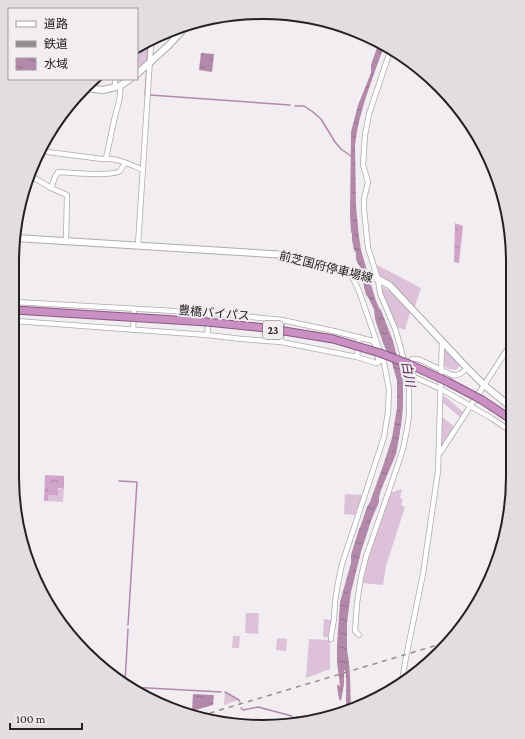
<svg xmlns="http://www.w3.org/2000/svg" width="525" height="739" font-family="'Crimson Pro','Noto Sans JP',serif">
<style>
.grass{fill:#ddc1d8}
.forest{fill:url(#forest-crowns)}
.water{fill:url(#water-ripples)}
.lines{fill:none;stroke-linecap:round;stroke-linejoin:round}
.stream{stroke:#b288ab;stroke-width:1.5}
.minor-casing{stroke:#aeaaae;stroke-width:6}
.secondary-casing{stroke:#aeaaae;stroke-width:8}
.minor{stroke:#fff;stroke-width:4.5}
.secondary{stroke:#fff;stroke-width:6}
.rail{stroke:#918e90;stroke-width:1.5;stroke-dasharray:5 5;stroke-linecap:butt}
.trunk-bridge-casing{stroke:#885781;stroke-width:9;stroke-linecap:butt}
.trunk-bridge{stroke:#cb90c3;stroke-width:7}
.labels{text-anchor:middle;stroke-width:4;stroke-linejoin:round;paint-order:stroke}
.shield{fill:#f1edf0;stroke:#615e60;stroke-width:1}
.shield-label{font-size:11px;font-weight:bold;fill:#232122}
.street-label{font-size:12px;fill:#232122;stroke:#f1edf0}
.water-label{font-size:13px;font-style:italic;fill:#5b2655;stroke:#f1edf0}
.rim{fill:none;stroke:#232122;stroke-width:2}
</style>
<defs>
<pattern id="forest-crowns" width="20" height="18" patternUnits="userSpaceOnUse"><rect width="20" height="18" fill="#d1a5ca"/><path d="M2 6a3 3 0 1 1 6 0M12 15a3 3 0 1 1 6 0" fill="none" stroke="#a986a4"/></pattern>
<pattern id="water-ripples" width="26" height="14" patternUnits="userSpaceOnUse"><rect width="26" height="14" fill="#b288ab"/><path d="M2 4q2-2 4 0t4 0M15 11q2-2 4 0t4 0" fill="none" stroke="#906f8b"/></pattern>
</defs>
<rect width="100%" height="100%" fill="#f1edf0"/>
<g class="grass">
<polygon points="147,45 146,63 139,68 137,61 137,51"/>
<polygon points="376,266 379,266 421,288 415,307 390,282 378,276"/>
<polygon points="380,285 391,292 410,312 405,330 397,327 381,293"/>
<polygon points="443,348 460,365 456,370 449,369 443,366"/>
<polygon points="442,395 446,397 464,413 461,418 442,402"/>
<polygon points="441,416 455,427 441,448"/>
<polygon points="58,489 64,489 63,502 48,501 48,495 58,496"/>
<polygon points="402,489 400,498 403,499 401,505 405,507 386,566 383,585 362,583 368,557 389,493"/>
<polygon points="345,494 362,495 355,515 344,514"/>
<polygon points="246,613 259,613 258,634 245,633"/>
<path d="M 324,619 L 332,620 L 329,636 C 328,638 325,638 323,636 Z"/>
<polygon points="233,636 240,636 239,648 232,648"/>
<polygon points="277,638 287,639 286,651 276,650"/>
<polygon points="309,639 329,640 330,641 330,669 306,678"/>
<polygon points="225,693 238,700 224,705"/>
</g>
<g class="forest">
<polygon points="455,223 463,226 459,263 454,262"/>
<polygon points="45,475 64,476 64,489 58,488 58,496 48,495 48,501 44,501"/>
</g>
<g class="water">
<path d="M 379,42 L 384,46 C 373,78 359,110 355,145 L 356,206 L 359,237 L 361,250 L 375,298 L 379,308 L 381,310 L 393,341 L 402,376 L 403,381 L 403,407 L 401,427 L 400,430 L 400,432 L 396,454 L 381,490 L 379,497 L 379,502 L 371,521 L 361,552 L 351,592 L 347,623 L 347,649 L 349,663 L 350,676 L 351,710 L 346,711 C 347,707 346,705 346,701 C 346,691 347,681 345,670 L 344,671 L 344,684 L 341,701 L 339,699 L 337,686 L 338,684 L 339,686 L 340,686 L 337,662 L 337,645 L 340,602 L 351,563 L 351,555 L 359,529 L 361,525 L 367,507 L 370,502 L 384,463 L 392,438 L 397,408 L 397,381 L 392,363 L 383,343 L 375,319 L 374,309 L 368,297 L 366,295 L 364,287 L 361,268 L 358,264 L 356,259 L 356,253 L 354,250 L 352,240 L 352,234 L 351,232 L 350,216 L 351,132 L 358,105 L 371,73 L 371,65 Z"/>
<polygon points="201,53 214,54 212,72 199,70"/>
<polygon points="193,694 214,695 213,705 192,711"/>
</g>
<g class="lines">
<g class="stream">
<polyline points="147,61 148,45"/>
<polyline points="146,95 145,95 147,69"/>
<polyline points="150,95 290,105"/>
<polyline points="295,106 304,106 313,112 321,119 335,142 341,149 351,156"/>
<polyline points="119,481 137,482 128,625"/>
<polyline points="125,683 128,629"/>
<polyline points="130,687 221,692"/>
<polyline points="225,692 239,700 240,702"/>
<polyline points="241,708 243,710 258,707 292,716"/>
<polyline points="296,717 311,721"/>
</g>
<g class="minor-casing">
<g id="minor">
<polyline points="272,13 287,15"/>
<polyline points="115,88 115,79"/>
<path d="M 40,151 L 102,159 C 116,157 131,165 143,170"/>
<path d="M 106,158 C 109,146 111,133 114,121 C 116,109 122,99 120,86"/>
<polyline points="31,176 51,188 67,195 66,240"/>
<path d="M 51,188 L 55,177 L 58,172 C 71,173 111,177 120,171 L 125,163"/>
<polyline points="138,245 151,43"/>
<polyline points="15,321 207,335 242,339 281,342 357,357 376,363 379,362 375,344 373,341 338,332 282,320 210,313 15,302"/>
<polyline points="133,330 134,309"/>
<polyline points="207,335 210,313"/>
<polyline points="281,342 282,320"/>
<polyline points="357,357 359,337"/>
<path d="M 467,368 C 462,373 459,376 452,375 L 418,359 L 413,359 L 411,360 L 412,371 L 414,377 L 441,389 L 491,418 L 512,432"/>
<polyline points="440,453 512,342"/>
<polyline points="359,635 355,631 357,603 361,577 366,557 394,476 403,449 407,429 409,415 409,389 403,357 396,331 380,293 378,279 368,248 364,209 364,199 368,182 363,165 365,135 369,114 390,51"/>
<polyline points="331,639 331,636 334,619 335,602 338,583 342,564 384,437 388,412 389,390 384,363 359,291 350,272"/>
<polyline points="402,681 406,657 423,574 438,471 442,342"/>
</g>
</g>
<g class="secondary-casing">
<g id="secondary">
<polyline points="137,74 169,45 187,25"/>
<polyline points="86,88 103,90 120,86 130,79"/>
<polyline points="16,238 287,255 378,279 389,285 393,289 467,368 484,385 512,408"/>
</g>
</g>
<use href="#minor" class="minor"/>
<use href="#secondary" class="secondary"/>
<polyline class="rail" points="200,716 444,643"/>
<g class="trunk-bridge-casing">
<polyline id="trunk-bridge" points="15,310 207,322 266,328 333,339 380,353 409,364 448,382 482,400 512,420"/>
</g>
<use href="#trunk-bridge" class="trunk-bridge"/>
</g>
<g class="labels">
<rect class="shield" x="263" y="321" width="20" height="18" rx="3"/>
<g class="shield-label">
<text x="273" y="334">23</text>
</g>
<g class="street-label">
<text transform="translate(326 267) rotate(14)" y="4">前芝国府停車場線</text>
<text transform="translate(214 313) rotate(5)" y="4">豊橋バイパス</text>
</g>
<g class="water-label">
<text transform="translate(409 374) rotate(80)" y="5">白川</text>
</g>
</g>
<path d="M0 0H525V739H0ZM262 19H263A243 243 0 0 1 506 262V477A243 243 0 0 1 263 720H262A243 243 0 0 1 19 477V262A243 243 0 0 1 262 19Z" fill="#e1dde0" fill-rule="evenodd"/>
<path class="rim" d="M262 19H263A243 243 0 0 1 506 262V477A243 243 0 0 1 263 720H262A243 243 0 0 1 19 477V262A243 243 0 0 1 262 19Z"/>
<rect x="8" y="8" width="130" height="72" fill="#f1edf0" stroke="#9f9b9e"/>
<rect x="16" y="21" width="20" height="6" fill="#ffffff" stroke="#9f9b9e"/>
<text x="44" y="28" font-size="12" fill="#232122">道路</text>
<rect x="16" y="41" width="20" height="6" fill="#918e90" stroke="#9f9b9e"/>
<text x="44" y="48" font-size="12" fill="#232122">鉄道</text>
<rect x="16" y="58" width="20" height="12" fill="url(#water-ripples)" stroke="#9f9b9e"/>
<text x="44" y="68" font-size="12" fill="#232122">水域</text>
<path d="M10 723v6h72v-6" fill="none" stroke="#232122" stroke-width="2"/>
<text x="16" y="723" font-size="12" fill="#232122" stroke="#f1edf0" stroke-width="3" paint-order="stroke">100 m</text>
</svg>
